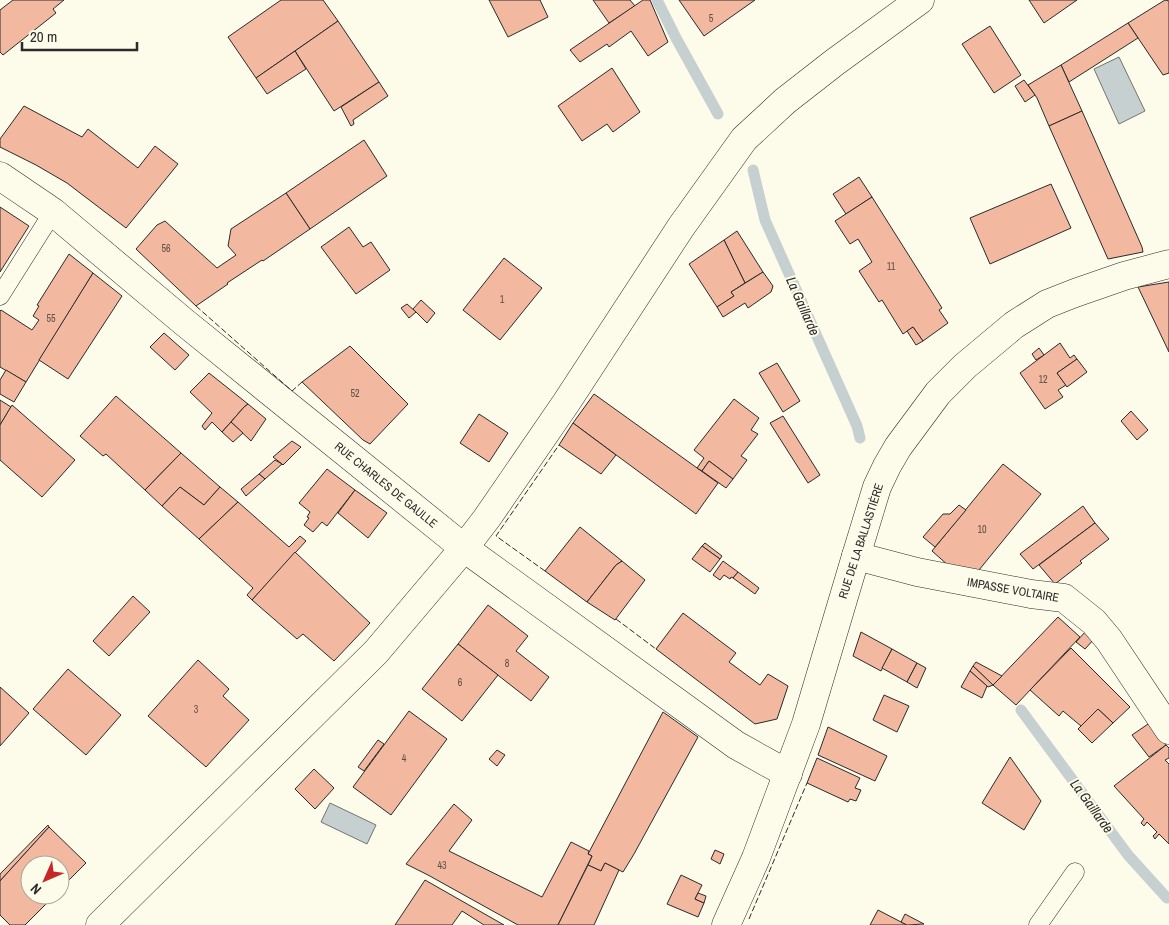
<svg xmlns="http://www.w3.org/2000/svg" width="1169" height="925" font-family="'Archivo Narrow',sans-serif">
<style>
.water{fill:#c7d0d0;stroke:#74746e}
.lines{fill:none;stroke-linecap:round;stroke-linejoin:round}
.stream{stroke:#c7d0d0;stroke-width:11}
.building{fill:#f2b8a0;stroke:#2b2b2b}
.service-casing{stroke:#2b2b2b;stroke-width:19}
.minor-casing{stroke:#2b2b2b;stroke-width:29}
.tertiary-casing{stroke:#2b2b2b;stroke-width:29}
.service{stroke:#fdfbea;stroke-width:18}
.minor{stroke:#fdfbea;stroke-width:28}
.tertiary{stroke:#fdfbea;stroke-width:28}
.fence{stroke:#2b2b2b;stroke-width:1;stroke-dasharray:6 2.5;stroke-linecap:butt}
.labels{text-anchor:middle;stroke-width:4;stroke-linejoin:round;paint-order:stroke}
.number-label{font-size:10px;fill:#5d4e48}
.street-label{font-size:12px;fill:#2b2b2b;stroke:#fdfbea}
.water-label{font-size:14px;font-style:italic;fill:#2b2b2b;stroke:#fdfbea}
</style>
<rect width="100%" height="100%" fill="#fdfbea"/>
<g class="water">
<polygon points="1119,57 1145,111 1119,124 1094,69"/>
<polygon points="330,803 376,825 367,844 321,822"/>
</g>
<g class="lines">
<g class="stream">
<polyline points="657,0 676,38 718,114"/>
<polyline points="753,170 765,220 857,426 860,438"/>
<polyline points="1021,710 1128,855 1167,898"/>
</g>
</g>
<g class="building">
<polygon points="13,0 64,0 53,9 56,13 3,55 0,52 0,10"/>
<polygon points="281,0 323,0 338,21 256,78 228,37"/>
<polygon points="489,0 540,0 548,17 508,37"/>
<polygon points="593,0 630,0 635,6 609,23"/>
<polygon points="643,0 650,0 668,42 648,56 631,31 609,47 607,44 580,62 570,50"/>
<polygon points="679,0 755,0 704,36"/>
<polygon points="1029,0 1077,0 1044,23"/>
<polygon points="1165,0 1169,1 1169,73 1163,75 1128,23"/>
<polygon points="338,21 379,82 334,111 295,51"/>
<polygon points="1128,23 1138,38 1069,82 1061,65"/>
<polygon points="990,26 1021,75 994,93 962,44"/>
<polygon points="295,51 306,69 267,94 256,78"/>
<polygon points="1061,65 1082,111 1049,126 1037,98 1028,85"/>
<polygon points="612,68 640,112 613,132 607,124 582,141 558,106"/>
<polygon points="1024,80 1035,95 1025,102 1015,86"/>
<polygon points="379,82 388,96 353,120 354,124 351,126 341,107"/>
<polygon points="24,106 82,137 88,129 138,168 155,146 178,164 126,228 67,183 36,165 0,147 0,139"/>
<polygon points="1082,111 1142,247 1143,252 1108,259 1049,126"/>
<polygon points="364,140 387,176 310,229 286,193"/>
<polygon points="859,177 872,197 846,214 833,194"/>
<polygon points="1051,184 1071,228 990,264 970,218"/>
<polygon points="286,193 310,229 263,261 262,260 227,283 228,284 196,306 136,249 157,225 165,221 217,268 236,255 228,246 231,229"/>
<polygon points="872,197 942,308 939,310 948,323 923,341 913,327 903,334 882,300 879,302 859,271 872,262 858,239 850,244 835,221"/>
<polygon points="0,207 29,226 0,272"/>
<polygon points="349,227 363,247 371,242 390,270 356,294 321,247"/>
<polygon points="737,231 763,272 745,283 724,240"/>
<polygon points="724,240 745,283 731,292 734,296 717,307 689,264"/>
<polygon points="69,254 93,273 26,382 0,367 0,311 1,310 32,330 39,320 33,316 39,306 37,305"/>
<polygon points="504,258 542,288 500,340 463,310"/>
<polygon points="763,272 773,286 771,292 748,308 745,303 723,317 717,307 734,296 731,292"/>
<polygon points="93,273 122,296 68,379 39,360"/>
<polygon points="1169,282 1169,352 1138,287"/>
<polygon points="421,300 435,313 427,323 413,309"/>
<polygon points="407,304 416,312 409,318 401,308"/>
<polygon points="913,327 923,341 916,345 907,331"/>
<polygon points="164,333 189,355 175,370 150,347"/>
<polygon points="1060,343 1070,358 1074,355 1077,359 1057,373 1066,385 1058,390 1063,397 1045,409 1020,373"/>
<polygon points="350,346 408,404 370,444 363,440 302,382"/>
<polygon points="1039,348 1044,355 1036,360 1032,354"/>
<polygon points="1077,359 1087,372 1067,387 1057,373"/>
<polygon points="777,363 800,401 783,412 759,373"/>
<polygon points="6,370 26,382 14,402 0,394 0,380"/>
<polygon points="209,373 248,404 244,407 222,432 212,422 205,430 202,426 212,413 190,392"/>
<polygon points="594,394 718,483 696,514 573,423"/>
<polygon points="116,396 181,453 145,490 106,454 103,456 80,436"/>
<polygon points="734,399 759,418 751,430 758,434 741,456 747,460 733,479 709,461 702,471 697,468 704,458 694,450"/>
<polygon points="0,400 11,407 0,425"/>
<polygon points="248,404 266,419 251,441 231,422 244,407"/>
<polygon points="12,405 75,460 42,497 0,460 0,425"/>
<polygon points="1131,411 1148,430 1137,440 1121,421"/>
<polygon points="479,414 508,433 489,462 460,443"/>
<polygon points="783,416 820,475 808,483 770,423"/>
<polygon points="231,422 243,433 233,442 222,432"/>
<polygon points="573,423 616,455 601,474 559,445"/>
<polygon points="292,441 301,447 283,465 282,464 273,457"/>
<polygon points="181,453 220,487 204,505 180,487 162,506 145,490"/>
<polygon points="275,460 282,464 265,479 259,474"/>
<polygon points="709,461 733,479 726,488 702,471"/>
<polygon points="1003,464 1041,494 979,570 949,566 932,551"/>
<polygon points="327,469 355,490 327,526 322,522 313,532 304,525 309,518 307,517 310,512 299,503"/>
<polygon points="259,474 265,479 246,496 241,489"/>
<polygon points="180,487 204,505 220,487 238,502 199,539 162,506"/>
<polygon points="355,490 387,513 368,538 338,513"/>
<polygon points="238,502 289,547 300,536 306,541 252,600 247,595 253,588 199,539"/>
<polygon points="959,505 966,510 935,547 923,537 943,514 950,514"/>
<polygon points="1083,506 1095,523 1033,569 1020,554"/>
<polygon points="1095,523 1109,539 1080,561 1082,563 1055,584 1039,565"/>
<polygon points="580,527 622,561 616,565 587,602 545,571"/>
<polygon points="705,543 722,556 720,559 702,546"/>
<polygon points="702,546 720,559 710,572 692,559"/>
<polygon points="295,552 370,623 334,661 303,634 297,639 252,600"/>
<polygon points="622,561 645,580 615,620 587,602 616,565"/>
<polygon points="723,561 738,572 733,578 731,577 730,579 724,575 720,580 713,575"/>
<polygon points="738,572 759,588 755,594 733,578"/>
<polygon points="133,596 150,612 109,656 93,641"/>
<polygon points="488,605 528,636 516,651 549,677 531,701 458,644"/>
<polygon points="683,613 736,653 729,662 760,685 768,674 788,686 777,719 755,724 656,649"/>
<polygon points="1058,617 1080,637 1016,705 993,685"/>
<polygon points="1086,631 1095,638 1085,649 1076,642"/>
<polygon points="861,632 892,649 881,671 853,656"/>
<polygon points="458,644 498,675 462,721 422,689"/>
<polygon points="1071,648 1130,707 1113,723 1098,709 1081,726 1063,711 1059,716 1030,690"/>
<polygon points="892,649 917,663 907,682 882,668"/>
<polygon points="198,660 229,689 223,696 249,720 206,767 148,716"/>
<polygon points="976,662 1002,676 993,685 973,666"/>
<polygon points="917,663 926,668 917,688 907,682"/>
<polygon points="973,666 993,685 988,687 970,671"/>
<polygon points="68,669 121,715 86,755 33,709"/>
<polygon points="970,671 987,686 982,698 961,687"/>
<polygon points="0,687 29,713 0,746"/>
<polygon points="884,695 909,706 897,732 873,720"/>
<polygon points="1098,709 1113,723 1092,743 1078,729"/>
<polygon points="409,711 447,739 391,815 353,787"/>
<polygon points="663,712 698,737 634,854 623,872 605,863 601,871 588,865 592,856 588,854"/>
<polygon points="1151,722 1166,745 1149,757 1132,735"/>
<polygon points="828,727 887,756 875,781 818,755"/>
<polygon points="378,740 384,744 364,771 358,767"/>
<polygon points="1166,745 1169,748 1169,758 1165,760 1169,764 1169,844 1159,834 1155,839 1153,836 1157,832 1147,822 1144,826 1141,823 1144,819 1114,786"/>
<polygon points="497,750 505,755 497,766 489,759"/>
<polygon points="1010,757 1041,801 1024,830 982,803"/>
<polygon points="817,758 860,778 855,788 861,790 856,801 850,799 848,802 807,783"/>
<polygon points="314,769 334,788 315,809 295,789"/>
<polygon points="454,804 472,820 449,851 542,897 571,842 589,851 588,854 592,856 558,925 518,925 428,875 406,864"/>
<polygon points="48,825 49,827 0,881 0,874"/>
<polygon points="49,827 86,863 60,889 60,865 30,865 30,895 55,895 25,925 10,925 0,915 0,881"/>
<polygon points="715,850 724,854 720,864 711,859"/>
<polygon points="605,863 619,870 594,925 558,925 588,865 601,871"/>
<polygon points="681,875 702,885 695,899 704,903 698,917 667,904"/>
<polygon points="425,880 504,925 484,925 462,911 452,925 395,925"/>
<polygon points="698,893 706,896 704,903 695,899"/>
<polygon points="878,910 901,922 907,925 870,925"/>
<polygon points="905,914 924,924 907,925 901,922"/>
</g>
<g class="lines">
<g class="service-casing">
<g id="service">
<polyline points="0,296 53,212"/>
<polyline points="1038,925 1075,872"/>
</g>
</g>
<g class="minor-casing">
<g id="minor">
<polyline points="856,556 917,572 1031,594 1064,598 1094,622 1109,640 1169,730"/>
<polyline points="100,925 376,652 464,548 487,518 566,403 681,227 744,139 785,101 835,62 920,0"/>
</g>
</g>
<g class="tertiary-casing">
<g id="tertiary">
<polyline points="0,176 53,212 184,322 464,548 736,745 788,774"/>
<polyline points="726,925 756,858 806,724 856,556 877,487 887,466 898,447 938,393 965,366 1014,325 1047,304 1075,293 1124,276 1169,264"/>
</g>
</g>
<use href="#service" class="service"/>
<use href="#minor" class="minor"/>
<use href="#tertiary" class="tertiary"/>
<g class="fence">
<polyline points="196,306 292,391 302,382"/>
<polyline points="545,571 496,536 559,445"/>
<polyline points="616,619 656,649"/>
<polyline points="749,919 807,783"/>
</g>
</g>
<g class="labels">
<g class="number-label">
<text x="711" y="22">5</text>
<text x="166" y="252">56</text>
<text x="891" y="270">11</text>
<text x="502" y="303">1</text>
<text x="51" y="322">55</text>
<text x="1043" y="383">12</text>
<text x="355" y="397">52</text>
<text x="982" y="533">10</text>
<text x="507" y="667">8</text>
<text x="460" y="686">6</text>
<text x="196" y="713">3</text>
<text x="404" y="762">4</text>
<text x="442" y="869">43</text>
</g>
<g class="street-label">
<text transform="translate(386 485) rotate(39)" y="4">RUE CHARLES DE GAULLE</text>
<text transform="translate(861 541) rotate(-72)" y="4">RUE DE LA BALLASTIÈRE</text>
<text transform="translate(1013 590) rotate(10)" y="4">IMPASSE VOLTAIRE</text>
</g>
<g class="water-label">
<text transform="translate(803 306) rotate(66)" y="5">La Gaillarde</text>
<text transform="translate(1092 806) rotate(54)" y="5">La Gaillarde</text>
</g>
</g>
<g transform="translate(45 880) rotate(225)"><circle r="24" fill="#fdfbea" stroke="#a9a89e"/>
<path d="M0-4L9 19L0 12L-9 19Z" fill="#c62828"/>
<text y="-8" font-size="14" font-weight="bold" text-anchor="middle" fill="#2b2b2b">N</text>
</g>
<path d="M22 42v8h115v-8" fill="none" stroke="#2b2b2b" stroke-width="2.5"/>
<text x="30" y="42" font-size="15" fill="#2b2b2b" stroke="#fdfbea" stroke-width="4" paint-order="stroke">20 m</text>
</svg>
